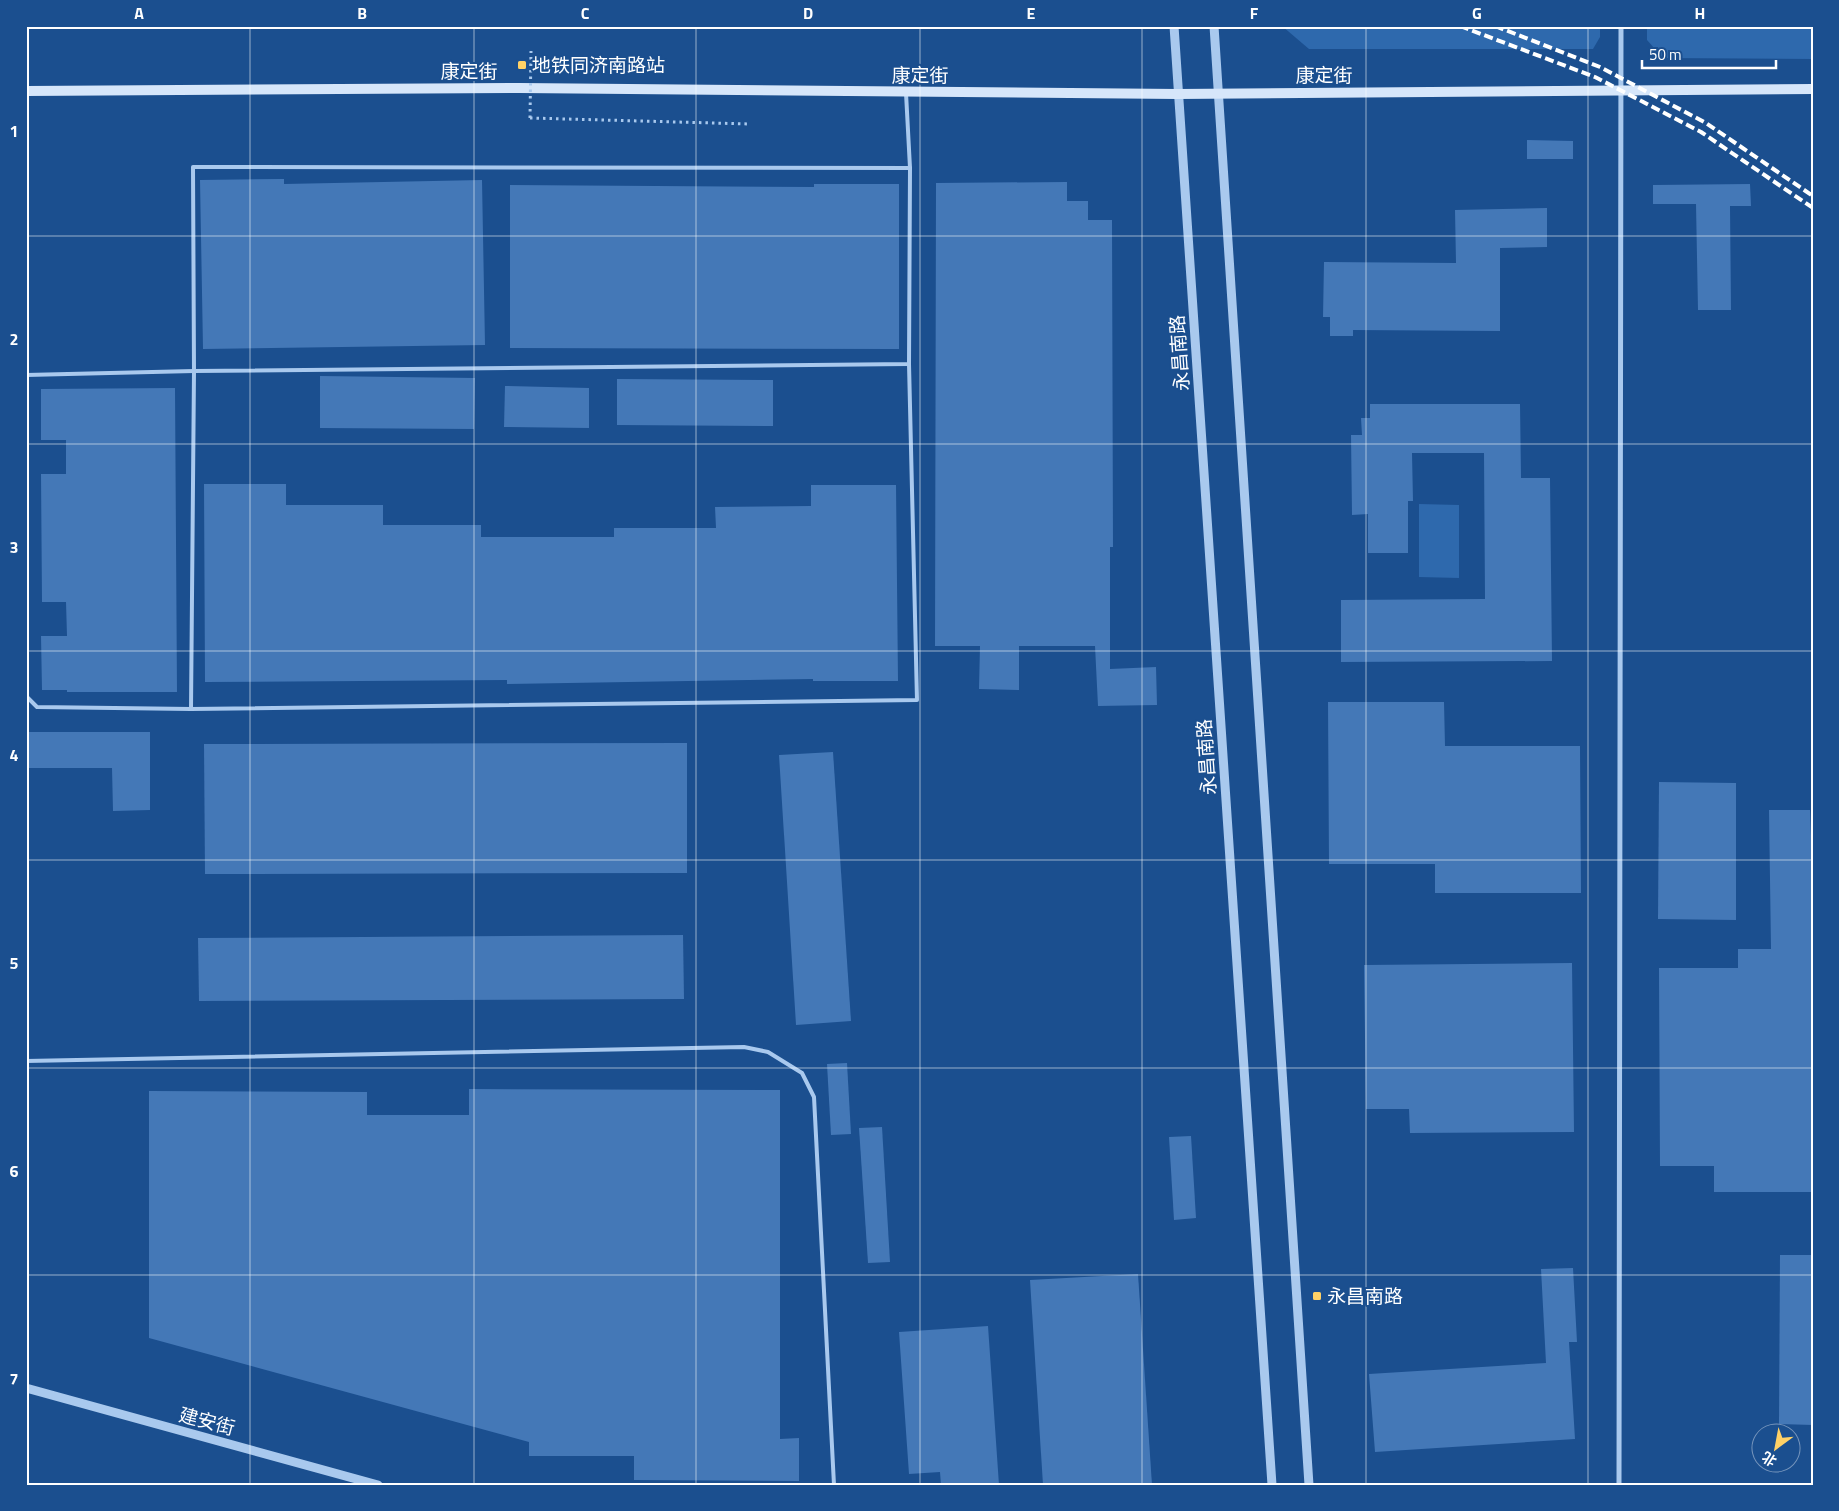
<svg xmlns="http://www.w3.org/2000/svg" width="1839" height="1511" font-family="'Titillium Web','Noto Sans SC',sans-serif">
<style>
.green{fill:#2e69ad}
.building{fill:#4478b7}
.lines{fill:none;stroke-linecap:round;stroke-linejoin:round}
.path{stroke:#a9c9ee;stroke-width:3;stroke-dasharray:2.5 4;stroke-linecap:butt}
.service{stroke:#a9c9ee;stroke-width:4}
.minor{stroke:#a9c9ee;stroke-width:5}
.tertiary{stroke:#a9c9ee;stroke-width:9}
.secondary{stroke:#d6e6fa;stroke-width:10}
.rail{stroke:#fff;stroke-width:4;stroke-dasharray:9 4;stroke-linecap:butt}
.path-bridge{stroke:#a9c9ee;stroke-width:3;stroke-dasharray:2.5 4;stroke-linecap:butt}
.grid{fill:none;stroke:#fff;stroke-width:1;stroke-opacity:0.55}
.poi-dot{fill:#ffd166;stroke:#1b4f8f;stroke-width:2}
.labels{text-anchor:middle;stroke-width:4;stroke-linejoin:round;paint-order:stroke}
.poi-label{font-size:19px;fill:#fff;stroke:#1b4f8f;text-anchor:start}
.street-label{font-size:19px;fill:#fff;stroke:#1b4f8f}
.neatline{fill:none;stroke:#fff;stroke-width:2}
.grid-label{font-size:16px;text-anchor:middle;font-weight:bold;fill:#fff}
</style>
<rect width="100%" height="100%" fill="#1b4f8f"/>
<g class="green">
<polygon points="1282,26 1600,26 1600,37 1593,49 1309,49"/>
<polygon points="1647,26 1813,26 1813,59 1663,58 1647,40"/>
<polygon points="1419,504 1459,505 1459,578 1419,577"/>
</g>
<g class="building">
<polygon points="1527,140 1573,141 1573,159 1527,159"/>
<polygon points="284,179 284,184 482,180 485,345 203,349 200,180"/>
<polygon points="1067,182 1067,201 1088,201 1088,220 1112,220 1113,547 1110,547 1110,669 1156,667 1157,705 1098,706 1095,646 1019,646 1019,690 979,689 980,646 935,646 936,183"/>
<polygon points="814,184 899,184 899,349 510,348 510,185 814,187"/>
<polygon points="1750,184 1751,206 1730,206 1731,310 1698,310 1696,204 1653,204 1653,185"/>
<polygon points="1547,208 1547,247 1500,248 1500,331 1353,330 1353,336 1330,336 1330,317 1323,317 1324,262 1456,263 1455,210"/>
<polygon points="320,376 475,378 474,429 320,428"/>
<polygon points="617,379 773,380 773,426 617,425"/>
<polygon points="505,386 589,388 589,428 504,427"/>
<polygon points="175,388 177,692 67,692 67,690 42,690 41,636 67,636 66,602 42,602 41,474 66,474 66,440 41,440 41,389"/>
<polygon points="1370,404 1520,404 1521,478 1550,478 1552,661 1341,662 1341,600 1485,599 1484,453 1412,453 1413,501 1408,501 1408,553 1368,553 1368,514 1352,515 1351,435 1362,435 1361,418 1370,418"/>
<polygon points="204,484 286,484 286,505 383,505 383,525 481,525 481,537 614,537 614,528 716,528 715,507 811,506 811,485 896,485 898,681 813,681 813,679 507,684 507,680 205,682"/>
<polygon points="1328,702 1444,702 1445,746 1580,746 1581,893 1435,893 1435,864 1329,864"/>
<polygon points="26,732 150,732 150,810 113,811 112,768 26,768"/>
<polygon points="687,743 687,873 205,874 204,744"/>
<polygon points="833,752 851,1021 796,1025 779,755"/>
<polygon points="1659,782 1736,783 1736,920 1658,919"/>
<polygon points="1769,810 1810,810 1813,887 1813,1192 1714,1192 1714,1166 1660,1166 1659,968 1738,968 1738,949 1771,949"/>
<polygon points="683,935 684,999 199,1001 198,938"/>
<polygon points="1572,963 1574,1132 1410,1133 1409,1109 1366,1109 1364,965"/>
<polygon points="847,1063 851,1134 831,1135 827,1064"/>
<polygon points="469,1089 780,1090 780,1439 799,1438 799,1481 634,1480 634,1456 529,1456 529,1442 149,1338 149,1091 367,1092 367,1115 469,1115"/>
<polygon points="882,1127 890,1262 868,1263 859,1128"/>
<polygon points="1191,1136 1196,1218 1174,1220 1169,1137"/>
<polygon points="1780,1255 1813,1255 1813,1425 1779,1424"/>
<polygon points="1573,1268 1577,1342 1569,1342 1575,1439 1375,1452 1369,1374 1546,1363 1541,1269"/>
<polygon points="1138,1274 1152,1485 1043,1485 1030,1280"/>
<polygon points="988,1326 999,1485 941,1485 940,1472 909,1474 899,1332"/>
</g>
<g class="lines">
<polyline class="path" points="530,118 750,124"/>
<g class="service">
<polyline points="26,375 194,371 909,364 910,168 906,93"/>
<polyline points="26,696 37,707 191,709 917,700 909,364"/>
<polyline points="191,709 194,371 193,167 910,168"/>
<polyline points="26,1061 744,1047 768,1052 802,1073 814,1097 834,1485"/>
</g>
<polyline class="minor" points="1619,1485 1621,26"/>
<g class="tertiary">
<polyline points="1174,26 1272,1485"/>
<polyline points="1214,26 1309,1485"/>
<polyline points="26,1388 378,1485"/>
</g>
<polyline class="secondary" points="26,91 520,88 1178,94 1813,89"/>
<g class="rail">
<polyline points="1460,26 1595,77 1701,132 1813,208"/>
<polyline points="1495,26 1600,67 1706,123 1813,196"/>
</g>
<polyline class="path-bridge" points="530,118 531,51"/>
</g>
<path class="grid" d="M 250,26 L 250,1485M 474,26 L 474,1485M 696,26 L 696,1485M 920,26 L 920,1485M 1142,26 L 1142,1485M 1366,26 L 1366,1485M 1588,26 L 1588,1485M 26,236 L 1813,236M 26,444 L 1813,444M 26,651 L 1813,651M 26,860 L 1813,860M 26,1068 L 1813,1068M 26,1275 L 1813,1275"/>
<g class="poi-dot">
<rect x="517" y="60" width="10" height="10" rx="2.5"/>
<rect x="1312" y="1291" width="10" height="10" rx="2.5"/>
</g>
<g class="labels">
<g class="poi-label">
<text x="532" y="72">地铁同济南路站</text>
<text x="1327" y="1303">永昌南路</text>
</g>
<g class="street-label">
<text x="469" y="78">康定街</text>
<text x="920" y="82">康定街</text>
<text x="1324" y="82">康定街</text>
<text transform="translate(1179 353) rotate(-94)" y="7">永昌南路</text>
<text transform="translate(1206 757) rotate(-94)" y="7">永昌南路</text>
<text transform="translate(207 1421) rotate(15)" y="7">建安街</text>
</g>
</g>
<rect width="1839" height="1511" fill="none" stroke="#1b4f8f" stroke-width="55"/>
<g transform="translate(1776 1448) rotate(212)"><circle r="24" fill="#1b4f8f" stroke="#7695bc"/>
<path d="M0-4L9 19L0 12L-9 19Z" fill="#ffd166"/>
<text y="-8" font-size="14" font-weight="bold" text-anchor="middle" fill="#ffffff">北</text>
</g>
<path d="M1642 60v8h134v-8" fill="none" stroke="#ffffff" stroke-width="2.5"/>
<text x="1649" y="60" font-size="15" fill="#ffffff" stroke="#1b4f8f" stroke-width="4" paint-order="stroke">50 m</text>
<rect x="28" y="28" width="1784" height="1456" class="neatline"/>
<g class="grid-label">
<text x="139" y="19">A</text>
<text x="362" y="19">B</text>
<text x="585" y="19">C</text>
<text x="808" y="19">D</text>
<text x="1031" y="19">E</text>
<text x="1254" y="19">F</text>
<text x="1477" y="19">G</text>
<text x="1700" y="19">H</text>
<text x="14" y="137">1</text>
<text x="14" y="345">2</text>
<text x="14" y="553">3</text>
<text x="14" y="761">4</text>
<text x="14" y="969">5</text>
<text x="14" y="1177">6</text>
<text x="14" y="1385">7</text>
</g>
</svg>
